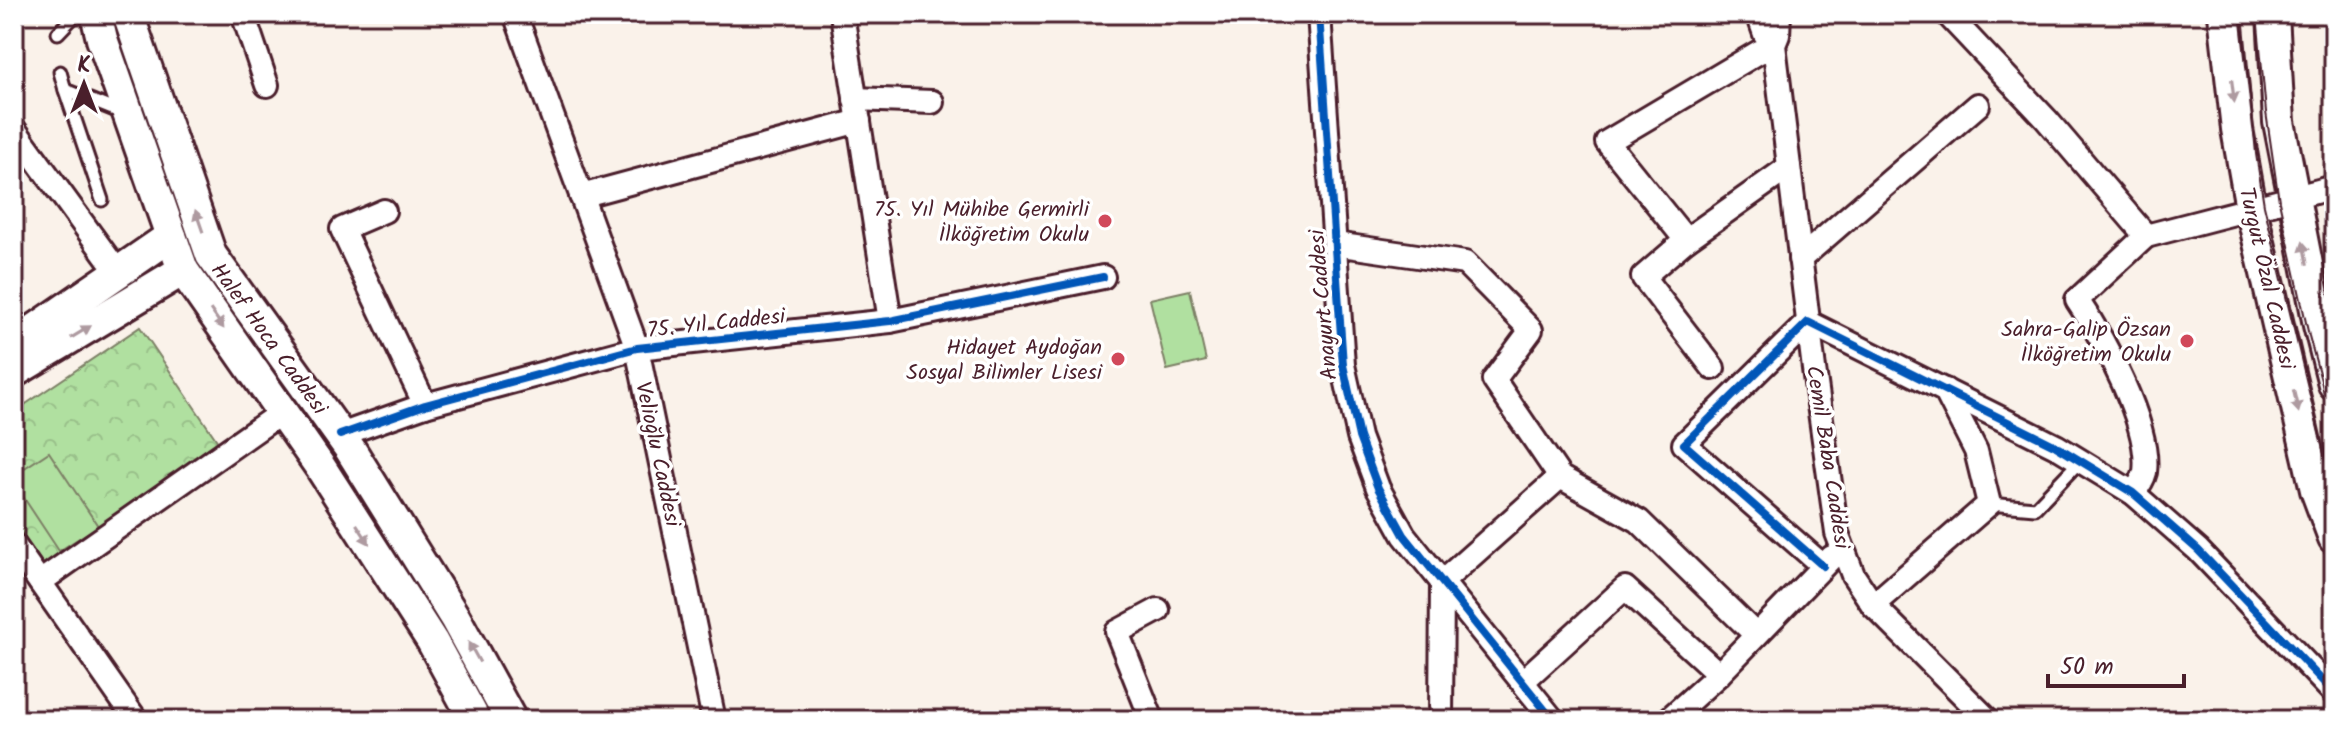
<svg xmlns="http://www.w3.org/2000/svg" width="2348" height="734" font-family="Kalam,sans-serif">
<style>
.park{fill:url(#park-crowns);stroke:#7d8066;stroke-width:2}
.pitch{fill:#b0e0a0;stroke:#7d8066;stroke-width:2}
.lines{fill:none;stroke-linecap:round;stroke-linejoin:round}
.lane-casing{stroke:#4a1f2b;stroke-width:17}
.street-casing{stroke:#4a1f2b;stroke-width:28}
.secondary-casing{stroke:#4a1f2b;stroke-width:36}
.lane{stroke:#fff;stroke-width:11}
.street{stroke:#fff;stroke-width:22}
.secondary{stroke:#fff;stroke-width:30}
.tram{stroke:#4a1f2b;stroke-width:2}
.cycleway-casing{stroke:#fff;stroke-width:13}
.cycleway{stroke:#0057b8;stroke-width:8}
.oneway{fill:#ae9aa0}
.poi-dot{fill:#d1495b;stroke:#fff;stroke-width:3}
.labels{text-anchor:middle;stroke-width:7;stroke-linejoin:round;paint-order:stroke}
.poi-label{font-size:22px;fill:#4a1f2b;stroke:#fff;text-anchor:end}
.street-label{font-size:22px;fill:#4a1f2b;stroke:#fff}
</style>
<defs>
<pattern id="park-crowns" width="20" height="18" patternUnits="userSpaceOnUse" patternTransform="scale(2)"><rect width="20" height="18" fill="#b0e0a0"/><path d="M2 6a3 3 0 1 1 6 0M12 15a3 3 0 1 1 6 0" fill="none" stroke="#99c08a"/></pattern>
</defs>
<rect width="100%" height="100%" fill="#faf2ea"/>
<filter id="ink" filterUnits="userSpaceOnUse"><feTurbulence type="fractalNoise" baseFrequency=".0125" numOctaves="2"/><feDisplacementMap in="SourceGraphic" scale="16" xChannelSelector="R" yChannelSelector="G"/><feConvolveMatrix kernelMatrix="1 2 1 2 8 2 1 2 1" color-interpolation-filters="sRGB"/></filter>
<g filter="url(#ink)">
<polygon class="park" points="140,327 222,448 45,567 14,522 14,412"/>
<g class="pitch">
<polygon points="1190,290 1206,361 1167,370 1150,299"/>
<polygon points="49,452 98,526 59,551 14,483 14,475"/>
</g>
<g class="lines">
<g class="lane-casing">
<g id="lane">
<polyline points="58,33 76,14"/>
<polyline points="60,72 65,90 122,113"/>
<polyline points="65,90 102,200"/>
<polyline points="1989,504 2035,508 2081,460"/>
</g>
</g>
<g class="street-casing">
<g id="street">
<polyline points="243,14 267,85"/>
<polyline points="515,14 637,348 714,720"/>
<polyline points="842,14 890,321"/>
<polyline points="1319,14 1343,365 1359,437 1378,488 1404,535 1553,720"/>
<polyline points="1758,14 1765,34 1774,45"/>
<polyline points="1779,14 1778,35 1774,45 1814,369 1837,533 1853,575 1873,605 1988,720"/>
<path d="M 1947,14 L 2046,119 L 2146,236 L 2077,300 C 2103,338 2151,425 2145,472 C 2143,480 2138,487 2133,493"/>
<polyline points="1774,48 1759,52 1607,142 1686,240 1789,167"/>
<polyline points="855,99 932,102"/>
<polyline points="14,129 118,272"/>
<polyline points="581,196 859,121"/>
<polyline points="384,211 342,229 425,405"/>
<polyline points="2146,236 2334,187"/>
<polyline points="1686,240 1643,277 1713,368"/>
<polyline points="1335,244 1465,263 1531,330 1494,380 1560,477 1639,521 1756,635"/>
<polyline points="1800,259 1978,105"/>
<polyline points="340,435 425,405 637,348 890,321 1103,277"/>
<polyline points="14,545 136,720"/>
<polyline points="1823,566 1684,444 1808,322 2056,446 2133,493 2198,550 2334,693"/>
<polyline points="40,582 282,412"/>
<polyline points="1873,605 1989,504 1976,451 1945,390"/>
<polyline points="1523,681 1625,588 1719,674"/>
<polyline points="1152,720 1117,632 1158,610"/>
<polyline points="1441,720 1442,582 1560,477"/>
<polyline points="1668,720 1719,674 1832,557"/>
</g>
</g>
<g class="secondary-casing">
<g id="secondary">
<polyline points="96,14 102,39 183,270 321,468 432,641 475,720"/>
<polyline points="128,14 211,255 350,449 455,618 511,720"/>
<polyline points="2224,14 2237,129 2251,208 2316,490 2334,538"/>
<polyline points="2273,14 2279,122 2319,325 2334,384"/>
<polyline points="14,344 171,236"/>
<polyline points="14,372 183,270"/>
</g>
</g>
<use href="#lane" class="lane"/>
<use href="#street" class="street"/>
<use href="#secondary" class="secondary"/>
<g class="tram">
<polyline points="2243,14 2256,154 2264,205 2324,454 2334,487"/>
<polyline points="2257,14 2266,112 2279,201 2309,336 2334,429"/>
</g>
<g class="cycleway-casing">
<g id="cycleway">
<polyline points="1319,14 1343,365 1359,437 1378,488 1404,535 1553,720"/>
<polyline points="340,435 425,405 637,348 890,321 1103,277"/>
<polyline points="1823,566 1684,444 1808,322 2056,446 2133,493 2198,550 2334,693"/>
</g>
</g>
<use href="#cycleway" class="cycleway"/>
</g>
<defs><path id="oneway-solid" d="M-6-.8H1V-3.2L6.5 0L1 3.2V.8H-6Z" transform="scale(2)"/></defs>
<g class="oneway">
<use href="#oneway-solid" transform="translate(2233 91) rotate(83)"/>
<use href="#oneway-solid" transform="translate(199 221) rotate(-109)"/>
<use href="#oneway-solid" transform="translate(2305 253) rotate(-101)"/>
<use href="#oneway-solid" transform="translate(217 319) rotate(55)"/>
<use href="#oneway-solid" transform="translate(81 332) rotate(-31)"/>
<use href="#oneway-solid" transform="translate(2296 401) rotate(77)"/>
<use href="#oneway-solid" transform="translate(363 534) rotate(57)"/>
<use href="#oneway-solid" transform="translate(474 652) rotate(-119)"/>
</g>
</g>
<g class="poi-dot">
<circle cx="1105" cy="221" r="8"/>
<circle cx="2187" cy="341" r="8"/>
<circle cx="1118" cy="359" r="8"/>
</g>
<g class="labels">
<g class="poi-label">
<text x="1089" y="216">75. Yıl Mühibe Germirli<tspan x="1089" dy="25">İlköğretim Okulu</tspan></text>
<text x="2171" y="336">Sahra-Galip Özsan<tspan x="2171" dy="25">İlköğretim Okulu</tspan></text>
<text x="1102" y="354">Hidayet Aydoğan<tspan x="1102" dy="25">Sosyal Bilimler Lisesi</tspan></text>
</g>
<g class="street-label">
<text transform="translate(2268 278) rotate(77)" y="8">Turgut Özal Caddesi</text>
<text transform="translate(1322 305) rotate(-95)" y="8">Anayurt Caddesi</text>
<text transform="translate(716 322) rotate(-6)" y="8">75. Yıl Caddesi</text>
<text transform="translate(270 338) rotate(54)" y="8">Halef Hoca Caddesi</text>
<text transform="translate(659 454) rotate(78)" y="8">Velioğlu Caddesi</text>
<text transform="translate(1829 457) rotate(81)" y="8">Cemil Baba Caddesi</text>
</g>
</g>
<rect width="2348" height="734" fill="none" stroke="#fff" stroke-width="48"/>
<rect x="24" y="24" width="2300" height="686" fill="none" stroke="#4a1f2b" stroke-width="3" filter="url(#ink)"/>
<g transform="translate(84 84)" stroke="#ffffff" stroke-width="6" paint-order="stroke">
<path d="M0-6L14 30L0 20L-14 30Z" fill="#4a1f2b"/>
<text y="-12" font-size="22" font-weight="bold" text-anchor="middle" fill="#4a1f2b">K</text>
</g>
<path d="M2048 674v12h136v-12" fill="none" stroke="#4a1f2b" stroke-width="4"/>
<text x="2060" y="674" font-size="24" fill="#4a1f2b" stroke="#ffffff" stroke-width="6" paint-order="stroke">50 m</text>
</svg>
